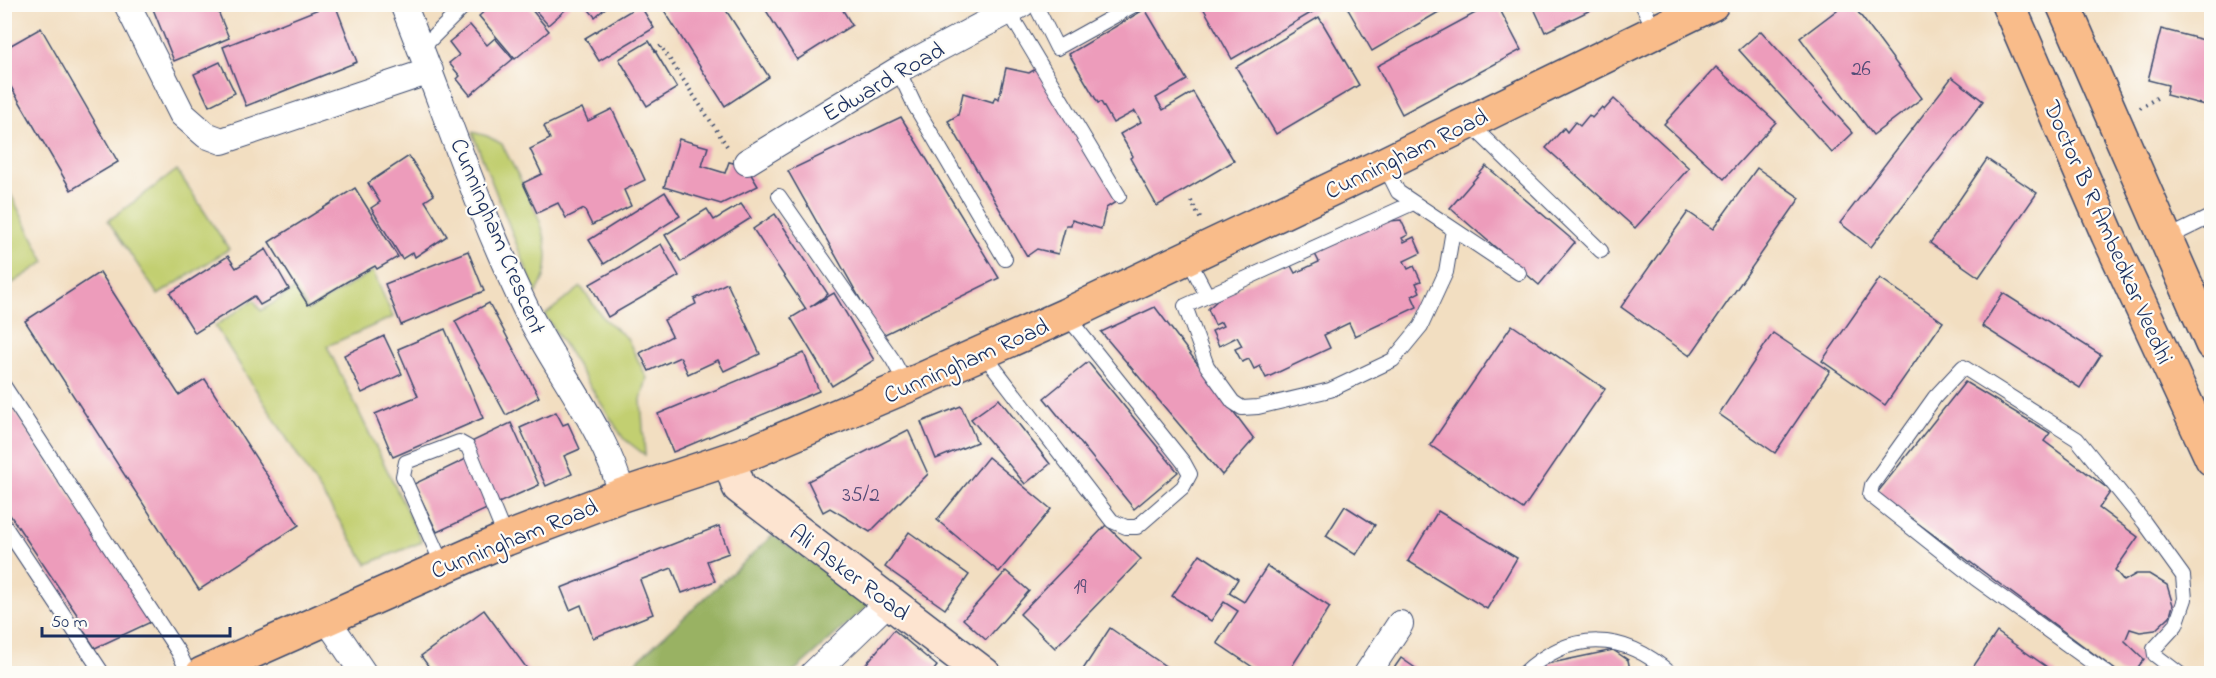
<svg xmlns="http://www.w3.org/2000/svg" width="2216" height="678" font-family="'Indie Flower',sans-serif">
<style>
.green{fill:#c2cf71;stroke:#6e7f68;stroke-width:1.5}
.forest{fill:#99b263;stroke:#5a7060;stroke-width:1.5}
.building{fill:#ed9cbb}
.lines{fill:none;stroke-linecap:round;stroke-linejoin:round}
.lane-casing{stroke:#3b496d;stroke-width:16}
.street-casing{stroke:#3b496d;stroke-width:28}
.secondary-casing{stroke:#3b496d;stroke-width:36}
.primary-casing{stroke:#3b496d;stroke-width:36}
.path{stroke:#3b496d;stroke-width:4;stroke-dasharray:1.5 4.5;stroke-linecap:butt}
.lane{stroke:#fff;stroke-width:14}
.street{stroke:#fff;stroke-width:26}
.secondary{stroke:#fde4d0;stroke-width:33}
.primary{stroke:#f9bc8a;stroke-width:33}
.labels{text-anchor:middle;stroke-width:4.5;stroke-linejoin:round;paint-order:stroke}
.number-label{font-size:21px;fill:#504a75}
.street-label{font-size:24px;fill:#1b2f5e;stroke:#fdfcf7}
</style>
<rect width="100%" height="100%" fill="#fdfcf7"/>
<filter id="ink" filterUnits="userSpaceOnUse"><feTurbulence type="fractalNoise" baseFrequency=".0167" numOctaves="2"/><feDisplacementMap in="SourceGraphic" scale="12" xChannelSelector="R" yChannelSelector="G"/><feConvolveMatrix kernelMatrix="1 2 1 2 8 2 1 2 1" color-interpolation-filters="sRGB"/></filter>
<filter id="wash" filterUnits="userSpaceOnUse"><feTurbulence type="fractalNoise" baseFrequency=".008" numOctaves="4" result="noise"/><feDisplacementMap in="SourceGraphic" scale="24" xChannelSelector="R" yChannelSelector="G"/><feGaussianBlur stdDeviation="1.35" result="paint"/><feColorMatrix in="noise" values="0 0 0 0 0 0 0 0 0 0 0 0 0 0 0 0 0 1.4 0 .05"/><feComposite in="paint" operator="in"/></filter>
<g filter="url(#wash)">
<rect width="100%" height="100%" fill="#f2dec1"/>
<g class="green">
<path d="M 472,132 L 487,136 L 502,144 C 522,187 568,248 536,293 Z"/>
<polygon points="177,170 229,249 158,295 108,221"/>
<polygon points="4,181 45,262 5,288 4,288"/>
<polygon points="373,271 393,317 327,346 422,542 367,564 215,326 254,300 261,311 295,289 308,310"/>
<polygon points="581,287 604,319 627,338 647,378 641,400 645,455 623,438 545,315"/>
</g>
<polygon class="forest" points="773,535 870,604 792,673 623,674"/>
<g id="blocks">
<g class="building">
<polygon points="151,4 215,4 229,38 174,61"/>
<polygon points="331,4 335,4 357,62 246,106 223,47"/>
<polygon points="493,4 527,4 549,31 515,59 479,16"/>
<polygon points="537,4 572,4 548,25 536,11"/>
<polygon points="584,4 610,4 595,17"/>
<polygon points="660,4 722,4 769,77 725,106"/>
<polygon points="762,4 839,4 852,25 797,60"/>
<polygon points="1201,4 1312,4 1316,10 1232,59"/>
<polygon points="1345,4 1447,4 1449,6 1372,51"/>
<polygon points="1492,4 1497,4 1521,50 1402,114 1377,66"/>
<polygon points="1532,4 1603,4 1545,32"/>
<polygon points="1845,4 1852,4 1922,98 1873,135 1800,38"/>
<polygon points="640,5 654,28 599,61 585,38"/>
<polygon points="1145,9 1187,80 1156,98 1163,110 1193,92 1234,161 1157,206 1130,158 1133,156 1120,134 1141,122 1135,111 1113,123 1101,102 1098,103 1069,54"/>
<polygon points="1319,17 1359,85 1276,134 1236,67"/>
<polygon points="470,25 487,45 495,38 513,59 470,95 457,79 460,76 449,63 459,55 449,42"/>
<polygon points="41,28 118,162 71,190 4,75 4,49"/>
<polygon points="2161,29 2212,42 2212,107 2166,95 2168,85 2148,80"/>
<polygon points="1761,31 1853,133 1832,153 1739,50"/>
<polygon points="649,41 677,88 647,106 619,59"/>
<polygon points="220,62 235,93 209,106 194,74"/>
<polygon points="1039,67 1119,200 1106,208 1101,229 1072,220 1071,225 1066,225 1058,254 1037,249 1027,256 948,121 958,115 963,93 993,102 995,97 999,99 1006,68 1029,73"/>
<polygon points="1716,67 1776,122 1724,179 1664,124"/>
<polygon points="1952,77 1983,101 1871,247 1840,223"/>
<polygon points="1614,99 1689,168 1635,228 1546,148 1564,128 1567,132 1575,122 1580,126 1589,115 1592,118 1602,107 1604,110"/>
<polygon points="582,108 588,121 612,109 645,180 624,190 631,206 592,225 584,209 566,218 558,203 537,213 523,183 542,174 530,149 550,139 544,126"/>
<polygon points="901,117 999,278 881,336 788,171"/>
<polygon points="679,139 708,147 702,166 725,173 729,162 746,166 758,186 721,204 664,187"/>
<polygon points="409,156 434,195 425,201 447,236 415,257 413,252 402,259 371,208 380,202 368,183"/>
<polygon points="1987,159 2037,193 1979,277 1930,243"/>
<polygon points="1486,166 1575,242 1539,285 1450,208"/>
<polygon points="1757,168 1800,198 1690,356 1621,307 1688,212 1713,229"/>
<polygon points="355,188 398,257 377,269 375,266 348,281 308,305 269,242"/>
<polygon points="665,192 680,216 604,264 589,240"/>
<polygon points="741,204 751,218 681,262 665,235 707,209 714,220"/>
<polygon points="775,214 828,294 810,307 834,293 874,360 832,386 791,318 806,309 753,229"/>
<polygon points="1401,220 1408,235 1402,238 1404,242 1414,237 1421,253 1404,261 1408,269 1414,266 1421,281 1416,283 1420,292 1412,296 1417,307 1355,336 1349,323 1324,335 1330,348 1266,378 1260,366 1254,369 1249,359 1242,362 1235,349 1242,346 1237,337 1219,346 1212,331 1223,326 1221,322 1215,325 1208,309 1222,296 1290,264 1295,273 1319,262 1314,252 1379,222"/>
<polygon points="661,244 679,276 608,317 590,284"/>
<polygon points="266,249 289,289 260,305 254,296 195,333 170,293 228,256 236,268"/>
<polygon points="468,251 484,291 401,325 385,284"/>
<polygon points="100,272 179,395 205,379 299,525 199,590 25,321"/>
<polygon points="1880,278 1943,322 1885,405 1822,361"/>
<polygon points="727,283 760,354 724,371 718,360 688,374 680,357 649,371 640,353 672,336 664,320 696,304 694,299"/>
<polygon points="2003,293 2101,355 2080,388 1982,326"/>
<polygon points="489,303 539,397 506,415 455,321"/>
<polygon points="1155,307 1254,439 1222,475 1101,332"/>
<polygon points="1512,325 1605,389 1523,509 1430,445"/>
<polygon points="445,329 483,418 393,457 375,414 418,396 398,349"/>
<polygon points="1773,333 1830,371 1775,453 1719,414"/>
<polygon points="384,336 402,374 362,393 344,355"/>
<polygon points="804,353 819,391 673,452 658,414"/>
<polygon points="1088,362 1178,472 1134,509 1044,398"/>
<polygon points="1965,382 2050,433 2044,441 2111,491 2099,508 2138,537 2115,570 2124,581 2136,574 2149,574 2167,585 2173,605 2170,616 2155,630 2140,632 2130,629 2125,641 2144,659 2133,674 2121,674 1877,493"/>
<polygon points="4,396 153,621 95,648 78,622 80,619 4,506"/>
<polygon points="999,399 1050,464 1025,484 971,419"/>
<polygon points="961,406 977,442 936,459 921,422"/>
<polygon points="556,412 563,425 568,423 580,449 564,456 572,474 546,486 520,428"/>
<polygon points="511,423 539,485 494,505 467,444"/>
<polygon points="908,430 928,474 870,532 830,508 823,512 808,481"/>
<polygon points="988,457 1051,509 999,572 937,520"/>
<polygon points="466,459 489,508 437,532 414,484"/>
<polygon points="1345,506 1375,525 1356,555 1326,536"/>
<polygon points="1438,511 1517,558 1487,609 1408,561"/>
<polygon points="1106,525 1141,559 1055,648 1020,614"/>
<polygon points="719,526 729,553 707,561 715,581 682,593 672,568 640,580 653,614 593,638 581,605 570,610 561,588"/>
<polygon points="909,532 969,575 945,609 885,567"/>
<polygon points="1200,554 1238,579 1229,593 1244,602 1267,566 1330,607 1287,674 1263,674 1217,643 1238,611 1224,602 1211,621 1172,596"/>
<polygon points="1006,571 1029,591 986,640 963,619"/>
<polygon points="484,610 531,674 434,674 421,656"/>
<polygon points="1110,628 1177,674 1080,674"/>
<polygon points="894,630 937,666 931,674 858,674"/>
<polygon points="1997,632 2057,674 1976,674 1971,670"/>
<polygon points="1613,650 1628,660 1631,674 1536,674 1542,665"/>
<polygon points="1401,658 1424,674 1390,674"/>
</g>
</g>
</g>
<g filter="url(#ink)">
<use href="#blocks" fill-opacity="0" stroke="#3b496d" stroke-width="1.5"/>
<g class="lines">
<g class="lane-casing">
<g id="lane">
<polyline points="1035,4 1057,48 1136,4"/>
<polyline points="1642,4 1656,32"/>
<polyline points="1009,12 1119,196"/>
<polyline points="421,49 466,4"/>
<polyline points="898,70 915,106 1005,259"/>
<polyline points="1469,123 1601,251"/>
<polyline points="1384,164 1398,192 1519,273"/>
<polyline points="779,196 893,360 907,386"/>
<polyline points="1413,203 1185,306 1207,366 1233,402 1242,408 1258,407 1330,390 1393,360 1421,326 1446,272 1453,230"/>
<polyline points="2165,239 2212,216"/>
<polyline points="1187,257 1207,295"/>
<polyline points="982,352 1112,521 1126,527 1137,527 1183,487 1190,474 1184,463 1066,315"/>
<polyline points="4,386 179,653 189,674"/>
<polyline points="4,525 103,674"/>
<polyline points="443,566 403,476 406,462 459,442 468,447 506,539"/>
<path d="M 1523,674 C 1570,630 1624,631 1671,674"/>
<polyline points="2108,674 1975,578 1870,495 1872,485 1935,397 1963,367 2077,439 2144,522 2183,576 2185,599 2176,625 2154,649 2155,655 2180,674"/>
</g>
</g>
<g class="street-casing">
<g id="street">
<polyline points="127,4 182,114 206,135 222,141 430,71"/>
<path d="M 403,4 C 444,106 478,211 526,309 C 556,371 605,427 622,495"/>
<polyline points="747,162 898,70 1022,4"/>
<polyline points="326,618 364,674"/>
<polyline points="813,674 889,601"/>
<polyline points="1367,674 1400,624"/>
</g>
</g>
<g class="secondary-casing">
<polyline id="secondary" points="729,460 739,487 984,674"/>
</g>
<g class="primary-casing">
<g id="primary">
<polyline points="2008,4 2108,235 2212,459"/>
<polyline points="2063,4 2212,344"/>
<polyline points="202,674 506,539 622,495 757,450 907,386 1066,315 1384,164 1712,4"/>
</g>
</g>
<g class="path">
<polyline points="655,51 661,46 727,146"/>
<polyline points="2140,108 2160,96"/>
<polyline points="1191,201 1201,220"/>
</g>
<use href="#lane" class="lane"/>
<use href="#street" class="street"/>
<use href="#secondary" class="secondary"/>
<use href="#primary" class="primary"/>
</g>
</g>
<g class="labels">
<g class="number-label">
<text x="1861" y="75">26</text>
<text x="861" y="501">35/2</text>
<text x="1080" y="593">19</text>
</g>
<g class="street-label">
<text transform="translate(883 81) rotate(-30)" y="8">Edward Road</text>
<text transform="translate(1406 153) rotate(-26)" y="8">Cunningham Road</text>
<text transform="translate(2109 232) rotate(66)" y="8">Doctor B R Ambedkar Veedhi</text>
<text transform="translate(499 236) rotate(67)" y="8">Cunningham Crescent</text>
<text transform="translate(966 360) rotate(-24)" y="8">Cunningham Road</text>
<text transform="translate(514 538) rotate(-22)" y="8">Cunningham Road</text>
<text transform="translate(850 572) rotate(37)" y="8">Ali Asker Road</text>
</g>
</g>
<rect width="2216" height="678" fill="none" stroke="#fdfcf7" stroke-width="24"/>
<path d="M42 627v9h188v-9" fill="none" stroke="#1b2f5e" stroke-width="3"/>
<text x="51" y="627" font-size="18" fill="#1b2f5e" stroke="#fdfcf7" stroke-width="4.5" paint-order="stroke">50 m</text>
</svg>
